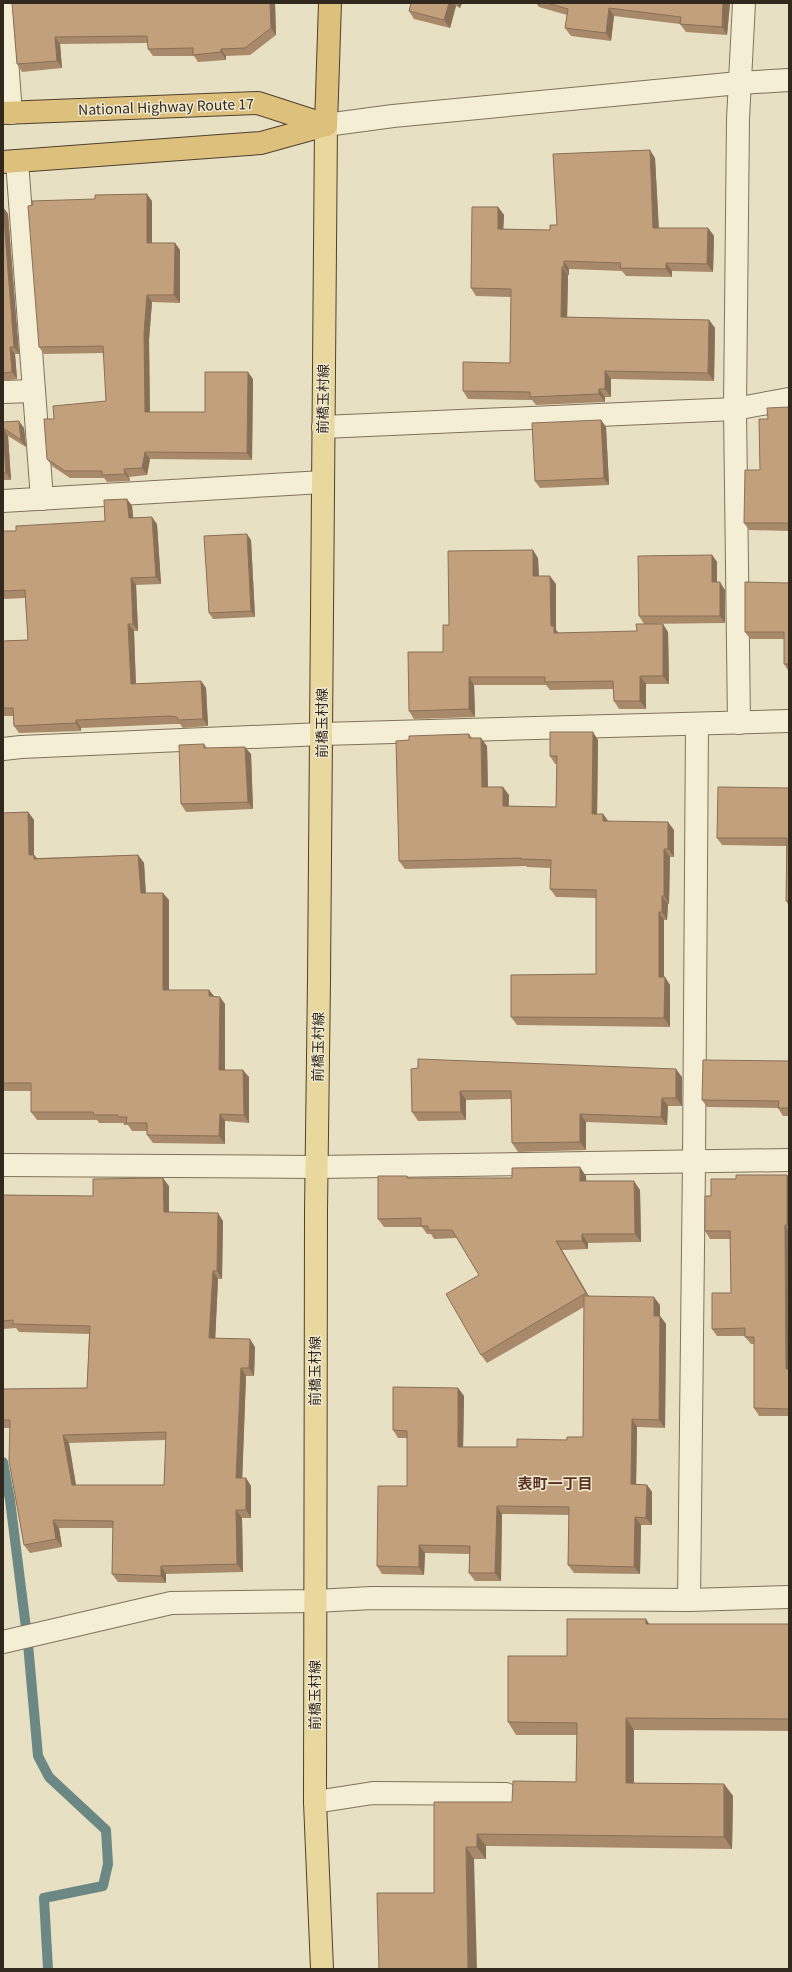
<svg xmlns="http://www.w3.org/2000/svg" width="792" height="1972" font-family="Georgia,'Noto Sans JP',serif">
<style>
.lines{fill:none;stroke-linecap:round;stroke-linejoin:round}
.stream{stroke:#6c8884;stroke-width:10}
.minor-casing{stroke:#80725b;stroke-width:24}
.tertiary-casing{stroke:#80725b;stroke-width:24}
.primary-casing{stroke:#4e402f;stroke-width:24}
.trunk-casing{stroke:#4e402f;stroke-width:24}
.minor{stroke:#f4eed4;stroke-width:22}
.tertiary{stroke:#f4eed4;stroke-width:22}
.primary{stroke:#e8d89d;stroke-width:22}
.trunk{stroke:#dcc07c;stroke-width:22}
.wall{fill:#a88a6b;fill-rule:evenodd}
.shaded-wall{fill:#887057}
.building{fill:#c3a07c;stroke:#887057;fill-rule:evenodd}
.labels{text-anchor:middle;stroke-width:3;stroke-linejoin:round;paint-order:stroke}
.street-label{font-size:14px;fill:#32291e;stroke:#f1ead1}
.neighbourhood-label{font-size:15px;font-weight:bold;fill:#5a3222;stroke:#f1ead1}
</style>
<rect width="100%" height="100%" fill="#e8e0c2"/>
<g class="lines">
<polyline class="stream" points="3,1462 10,1500 28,1644 38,1756 49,1777 106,1830 108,1864 103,1886 44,1898 48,1969"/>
<g class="minor-casing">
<g id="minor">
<polyline points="3,7 11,113"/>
<polyline points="17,161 42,499"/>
<polyline points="3,392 34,391"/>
<polyline points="323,427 735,409 789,399"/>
<polyline points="3,501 323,482"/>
<polyline points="739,723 735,409 738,119 744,3"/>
<polyline points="3,749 21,747 322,734 789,721"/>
<polyline points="3,1165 316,1167 789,1160"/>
<polyline points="689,1600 694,1162 697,724"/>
<polyline points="3,1642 171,1603 315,1601 372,1598 689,1600 789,1597"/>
<polyline points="315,1802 373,1793 506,1794"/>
</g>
</g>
<g class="tertiary-casing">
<polyline id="tertiary" points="326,125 393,116 739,83 789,80"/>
</g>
<g class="primary-casing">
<polyline id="primary" points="322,1969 315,1802 316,1211 319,980 326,125"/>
</g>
<g class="trunk-casing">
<g id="trunk">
<polyline points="3,113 258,103 326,125"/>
<polyline points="326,125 330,3"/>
<polyline points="3,162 261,143 326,125"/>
</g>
</g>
<use href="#minor" class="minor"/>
<use href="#tertiary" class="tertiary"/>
<use href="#primary" class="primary"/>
<use href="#trunk" class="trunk"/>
</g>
<g class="wall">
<polygon points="12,3 275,3 276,35 250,55 226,56 226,60 198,62 194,56 153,56 148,49 148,43 60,44 62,68 22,72 17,64"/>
<polygon points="411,3 462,3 460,8 456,6 450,28 414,19 409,11"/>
<polygon points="536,3 730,3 727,35 686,32 680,24 614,16 611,41 571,36 565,28 567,15 539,7"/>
<polygon points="655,158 659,228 708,228 714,236 713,272 672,271 672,277 626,276 622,271 569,269 569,275 568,275 567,317 709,320 715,328 714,381 611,379 611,397 605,397 605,402 536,405 532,400 468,399 463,391 510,363 511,297 476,296 471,288 498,207 504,215 503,229 550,230"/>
<polygon points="152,201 152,243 175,243 180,250 180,303 152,302 149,340 150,412 205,412 253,379 252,460 150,459 147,475 129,477 130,481 107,482 104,478 70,478 52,466 47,459 54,419 106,401 104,353 44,354 39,347"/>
<polygon points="3,207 8,214 19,354 15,354 17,379 3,381"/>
<polygon points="789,407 789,531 749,530 744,523 760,470 768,419"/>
<polygon points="601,420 606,427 609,485 540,488 535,481"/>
<polygon points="3,422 24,428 26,447 8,436 11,480 3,480"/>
<polygon points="127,499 132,506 133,518 157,524 161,584 136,585 138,631 134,631 136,684 201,681 206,688 208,726 183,728 180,724 174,724 81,728 81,731 19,733 14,726 13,716 3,716 3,641 28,640 25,598 3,599 3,531 16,531 105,521"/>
<polygon points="251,540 255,617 213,619 209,613"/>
<polygon points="712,555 717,562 717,582 725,590 725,623 644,624 639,616"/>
<polygon points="538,558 539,576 556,584 556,630 558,633 668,632 669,684 646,684 646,709 619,709 614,701 613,689 550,690 546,685 474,685 475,717 414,719 409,711 443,652 449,625"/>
<polygon points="789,583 789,672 784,664 784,639 750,639 745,632"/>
<polygon points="469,734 472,738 487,746 488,787 509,795 509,806 556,807 557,764 555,764 550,756 598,740 597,814 603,814 608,821 674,830 674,857 670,857 669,904 668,904 667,920 664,920 664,977 670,985 670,1027 517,1025 511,1017 596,974 596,898 556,897 550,889 550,868 527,867 526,866 405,869 399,861 409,740"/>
<polygon points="204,744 207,748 251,754 253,809 186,812 181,804"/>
<polygon points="789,788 789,906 786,901 786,846 722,845 717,838"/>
<polygon points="28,812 34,820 34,855 37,858 138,855 144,863 146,893 169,900 169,990 209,990 214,996 225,1004 225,1070 249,1077 249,1123 225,1121 225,1144 153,1143 147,1135 147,1131 132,1131 128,1125 124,1125 123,1123 99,1123 97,1120 37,1120 31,1112 31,1091 3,1091 3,813"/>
<polygon points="789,1061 789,1116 783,1116 778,1108 707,1107 702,1100"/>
<polygon points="411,1069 682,1077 682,1106 668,1106 667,1125 586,1122 586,1150 518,1152 512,1143 511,1099 466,1100 466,1120 418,1121 412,1112"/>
<polygon points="787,1175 789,1177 789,1416 759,1416 754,1408 754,1344 751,1344 745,1337 745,1336 717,1336 712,1329 731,1293 730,1239 710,1239 705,1231 711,1196 736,1179"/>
<polygon points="407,1176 409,1178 512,1178 586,1176 586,1181 640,1190 641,1242 588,1243 588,1249 562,1250 589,1296 660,1305 660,1316 666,1324 665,1428 637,1427 636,1484 647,1485 652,1492 652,1525 641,1525 640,1574 574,1573 568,1565 569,1515 502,1514 501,1581 475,1581 469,1573 470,1554 425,1553 424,1575 382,1574 377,1566 407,1486 407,1438 398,1438 393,1430 458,1388 464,1396 463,1447 517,1447 583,1437 584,1307 487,1363 481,1355 479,1275 457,1238 434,1239 431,1234 427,1234 422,1227 384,1227 378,1219"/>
<path d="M 169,1186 L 169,1212 L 223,1221 L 222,1279 L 218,1279 L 215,1338 L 255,1347 L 254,1376 L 246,1376 L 242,1478 L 246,1478 L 251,1486 L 251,1518 L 242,1518 L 243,1572 L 166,1574 L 166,1583 L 118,1582 L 112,1574 L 113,1528 L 59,1528 L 62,1547 L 30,1553 L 24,1545 L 10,1428 L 3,1428 L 3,1389 L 87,1388 L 89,1334 L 19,1332 L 16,1328 L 3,1329 L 3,1195 L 93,1196 ZM 166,1440 L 164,1485 L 76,1485 L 69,1443 Z"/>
<polygon points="649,1624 789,1624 789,1731 634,1730 634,1783 724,1784 733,1796 732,1849 486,1846 486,1859 474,1859 434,1893 434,1802 512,1802 576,1782 577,1735 516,1735 508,1722 567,1656"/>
</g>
<g class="shaded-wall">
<polygon points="270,3 275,3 276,35 271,28"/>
<polygon points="449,3 454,3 456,6 450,28 444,20"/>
<polygon points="457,3 462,3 460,8"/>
<polygon points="723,3 730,3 727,35 722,27"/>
<polygon points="609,8 614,16 611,41 606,33"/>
<polygon points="55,37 60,44 62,68 57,61"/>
<polygon points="221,49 226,56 226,60 221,52"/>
<polygon points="650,150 655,158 659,235 653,228"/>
<polygon points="147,194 152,201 152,250 147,243"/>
<polygon points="3,207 8,214 19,354 14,347"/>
<polygon points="498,207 504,215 503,237 498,229"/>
<polygon points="708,228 714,236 713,272 707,264"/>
<polygon points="175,243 180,250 180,303 174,295"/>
<polygon points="564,261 569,269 569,275 564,267"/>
<polygon points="666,263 672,271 672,277 666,269"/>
<polygon points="562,267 568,275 567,325 561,317"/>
<polygon points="147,295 152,302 149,340 150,419 145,412 144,333"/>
<polygon points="709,320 715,328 714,381 708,373"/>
<polygon points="10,347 15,354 17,379 12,372"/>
<polygon points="605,371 611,379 611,397 605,389"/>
<polygon points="248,372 253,379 252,460 247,453"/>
<polygon points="599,389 605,397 605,402 599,394"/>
<polygon points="601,420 606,427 609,485 604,478"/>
<polygon points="19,421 24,428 26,447 21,440"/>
<polygon points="3,428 8,436 11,480 6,473"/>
<polygon points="145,452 150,459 147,475 142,468"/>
<polygon points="124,469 129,477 130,481 125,474"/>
<polygon points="127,499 132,506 134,525 129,518"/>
<polygon points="152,517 157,524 161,584 156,577"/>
<polygon points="247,534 251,540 255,617 251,611"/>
<polygon points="533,550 538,558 539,584 533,576"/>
<polygon points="712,555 717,562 717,589 712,582"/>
<polygon points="550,576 556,584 556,630 560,634 554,633 551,626"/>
<polygon points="131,578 136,585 138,631 133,624"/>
<polygon points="720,582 725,590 725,623 720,616"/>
<polygon points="128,624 134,631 136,691 131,684"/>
<polygon points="663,624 668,632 669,684 663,676"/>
<polygon points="640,676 646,684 646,709 640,701"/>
<polygon points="469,677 474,685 475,717 469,709"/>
<polygon points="201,681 206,688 208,726 203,719"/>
<polygon points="76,720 81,728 81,731 76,723"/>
<polygon points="593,732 598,740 597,822 592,814"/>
<polygon points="481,738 487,746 488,795 482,787"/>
<polygon points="245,747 251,754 253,809 248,802"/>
<polygon points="503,787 509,795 508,814 503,806"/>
<polygon points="28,812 34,820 34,855 40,862 29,855"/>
<polygon points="603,814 609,822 603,821"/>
<polygon points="668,822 674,830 674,857 668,849"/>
<polygon points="664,849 670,857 669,904 664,896"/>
<polygon points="138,855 144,863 146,900 141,893"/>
<polygon points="163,893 169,900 169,998 163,990"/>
<polygon points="662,896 668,904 667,920 662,912"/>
<polygon points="659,912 664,920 664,985 659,977"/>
<polygon points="665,977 670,985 670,1027 664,1018"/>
<polygon points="209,990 215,998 209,996"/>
<polygon points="220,997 225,1004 225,1078 219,1070"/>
<polygon points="676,1069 682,1077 682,1106 676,1098"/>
<polygon points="243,1070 249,1077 249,1123 244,1115"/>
<polygon points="460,1091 466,1100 466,1120 461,1112"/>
<polygon points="662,1098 668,1106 667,1125 661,1117"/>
<polygon points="220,1114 225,1121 225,1144 219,1136"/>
<polygon points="580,1114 586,1122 586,1150 580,1142"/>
<polygon points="580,1167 586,1176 587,1190 580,1181"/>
<polygon points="787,1175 789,1177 789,1227 787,1225"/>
<polygon points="163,1178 169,1186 169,1220 164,1212"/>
<polygon points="634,1181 640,1190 641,1242 635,1234"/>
<polygon points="218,1213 223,1221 222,1279 217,1271"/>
<polygon points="785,1225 789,1230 789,1374 786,1369"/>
<polygon points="582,1234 588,1243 588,1249 582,1241"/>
<polygon points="556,1241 562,1250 592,1302 586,1293"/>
<polygon points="213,1271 218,1279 215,1345 209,1338"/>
<polygon points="654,1297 660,1305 660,1324 654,1316"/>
<polygon points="660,1316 666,1324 665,1428 659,1420"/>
<polygon points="250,1339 255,1347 254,1376 249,1368"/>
<polygon points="241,1368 246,1376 242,1486 236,1478"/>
<polygon points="458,1388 464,1396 463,1454 458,1447"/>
<polygon points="632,1419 637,1427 636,1492 631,1484"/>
<polygon points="63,1435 69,1443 77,1492 72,1485"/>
<polygon points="246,1478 251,1486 251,1518 246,1510"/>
<polygon points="647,1485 652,1492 652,1525 646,1518"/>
<polygon points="497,1506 502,1514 501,1581 495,1573"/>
<polygon points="236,1510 242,1518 243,1572 237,1564"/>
<polygon points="635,1517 641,1525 640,1574 634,1567"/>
<polygon points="53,1520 59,1528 62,1547 56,1539"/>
<polygon points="419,1545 425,1553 424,1575 419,1567"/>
<polygon points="161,1566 166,1574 166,1583 161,1576"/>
<polygon points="646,1619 654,1631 646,1624"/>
<polygon points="626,1718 634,1730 634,1795 626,1783"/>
<polygon points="724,1784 733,1796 732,1849 724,1837"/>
<polygon points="477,1834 486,1846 486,1859 477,1847"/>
<polygon points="466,1847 474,1859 477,1969 468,1969"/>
</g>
<g class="building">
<polygon points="12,3 270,3 271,28 245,48 221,49 221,52 193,55 193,48 148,49 147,36 55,37 57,61 17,64"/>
<polygon points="411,3 449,3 444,20 409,11"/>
<polygon points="547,3 723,3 722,27 680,24 681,17 609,8 606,33 565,28 568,9"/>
<polygon points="650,150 653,228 708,228 707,264 666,263 666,269 620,268 621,263 564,261 564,267 562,267 561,317 709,320 708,373 605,371 605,389 599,389 599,394 530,397 530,392 463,391 463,362 510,363 511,289 471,288 472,207 498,207 498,229 550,230 550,225 557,225 553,154"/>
<polygon points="147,194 147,243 175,243 174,295 147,295 144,333 145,412 205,412 205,372 248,372 247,453 145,452 142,468 124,469 125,474 102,475 102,471 65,471 47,459 44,419 54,419 53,406 106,401 103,346 39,347 28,206 33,205 32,201 95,199 95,195"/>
<polygon points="3,207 14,347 10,347 12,372 3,373"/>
<polygon points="789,407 789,523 744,523 745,470 760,470 759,419 768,419 767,408"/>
<polygon points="601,420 604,478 535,481 532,423"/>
<polygon points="19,421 21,440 3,428 6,473 3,473 3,422"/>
<polygon points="127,499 129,518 152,517 156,577 131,578 133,624 128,624 131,684 201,681 203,719 178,720 177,717 169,716 76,720 76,723 14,726 13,708 3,708 3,641 28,640 25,590 3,591 3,531 16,531 16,526 105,521 104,500"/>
<polygon points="247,534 251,611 209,613 204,536"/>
<polygon points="533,550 533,576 550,576 551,626 554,626 554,633 637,631 636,624 663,624 663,676 640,676 640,701 614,701 613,681 545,682 545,677 469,677 469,709 409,711 408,652 443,652 443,625 449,625 448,551"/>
<polygon points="712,555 712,582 720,582 720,616 639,616 638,556"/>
<polygon points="745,582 789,583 789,664 784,664 784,632 745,632"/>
<polygon points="550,732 593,732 592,814 603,814 603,821 668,822 668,849 664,849 664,896 662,896 662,912 659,912 659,977 665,977 664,1018 511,1017 511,975 596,974 596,890 550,889 551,860 521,859 521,858 399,861 396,741 409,740 409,736 469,734 469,738 481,738 482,787 503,787 503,806 556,807 557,756 550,756"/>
<polygon points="204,744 204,748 245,747 248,802 181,804 179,745"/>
<polygon points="718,787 789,788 789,901 786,901 787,838 717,838"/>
<polygon points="28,812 29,855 34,855 34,859 138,855 141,893 163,893 163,990 209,990 209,996 220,997 219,1070 243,1070 244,1115 220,1114 219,1136 147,1135 147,1123 126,1123 127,1117 118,1117 118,1115 94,1115 93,1112 31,1112 31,1083 3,1083 3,813"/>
<polygon points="418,1059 676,1069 676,1098 662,1098 661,1117 580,1114 580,1142 512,1143 511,1091 460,1091 461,1112 412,1112 411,1069 418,1068"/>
<polygon points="703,1060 789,1061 789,1108 778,1108 779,1101 702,1100"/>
<polygon points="580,1167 580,1181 634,1181 635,1234 582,1234 582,1241 556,1241 586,1293 481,1355 446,1294 479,1275 452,1230 428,1230 428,1226 421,1226 421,1218 378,1219 378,1176 407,1176 407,1178 512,1178 512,1168"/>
<polygon points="736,1175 787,1175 787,1225 785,1225 786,1369 789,1369 789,1409 754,1408 754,1337 745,1337 745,1328 712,1329 712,1293 731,1293 730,1231 705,1231 705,1196 711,1196 711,1179 736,1179"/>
<path d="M 163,1178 L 164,1212 L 218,1213 L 217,1271 L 213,1271 L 209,1338 L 250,1339 L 249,1368 L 241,1368 L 236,1478 L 246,1478 L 246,1510 L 236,1510 L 237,1564 L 161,1566 L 161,1576 L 112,1574 L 113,1521 L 53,1520 L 56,1539 L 24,1545 L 9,1461 L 10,1420 L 3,1420 L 3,1389 L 87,1388 L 90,1326 L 13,1324 L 13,1320 L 3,1321 L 3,1195 L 93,1196 L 93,1179 ZM 166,1432 L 164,1485 L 72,1485 L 63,1435 Z"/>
<polygon points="584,1296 654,1297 654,1316 660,1316 659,1420 632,1419 631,1484 647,1485 646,1518 635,1517 634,1567 568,1565 569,1507 497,1506 495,1573 469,1573 470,1546 419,1545 419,1567 377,1566 378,1486 407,1486 407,1431 393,1430 393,1387 458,1388 458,1447 517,1447 517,1439 567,1440 567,1437 583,1437"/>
<polygon points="567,1619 646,1619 646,1624 789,1624 789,1719 626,1718 626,1783 724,1784 724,1837 477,1834 477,1847 466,1847 468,1969 379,1969 377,1893 434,1893 434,1802 512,1802 513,1781 576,1782 577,1723 508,1722 508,1656 567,1656"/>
</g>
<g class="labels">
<g class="street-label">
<text transform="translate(166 107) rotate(-2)" y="5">National Highway Route 17</text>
<text transform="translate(323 399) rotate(-89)" y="5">前橋玉村線</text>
<text transform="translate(322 723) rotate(-90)" y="5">前橋玉村線</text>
<text transform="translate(318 1047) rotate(-89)" y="5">前橋玉村線</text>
<text transform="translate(315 1371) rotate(-90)" y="5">前橋玉村線</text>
<text transform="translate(315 1695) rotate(-90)" y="5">前橋玉村線</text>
</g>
<g class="neighbourhood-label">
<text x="555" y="1489">表町一丁目</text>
</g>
</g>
<rect width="792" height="1972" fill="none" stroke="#32291e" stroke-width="8"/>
</svg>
